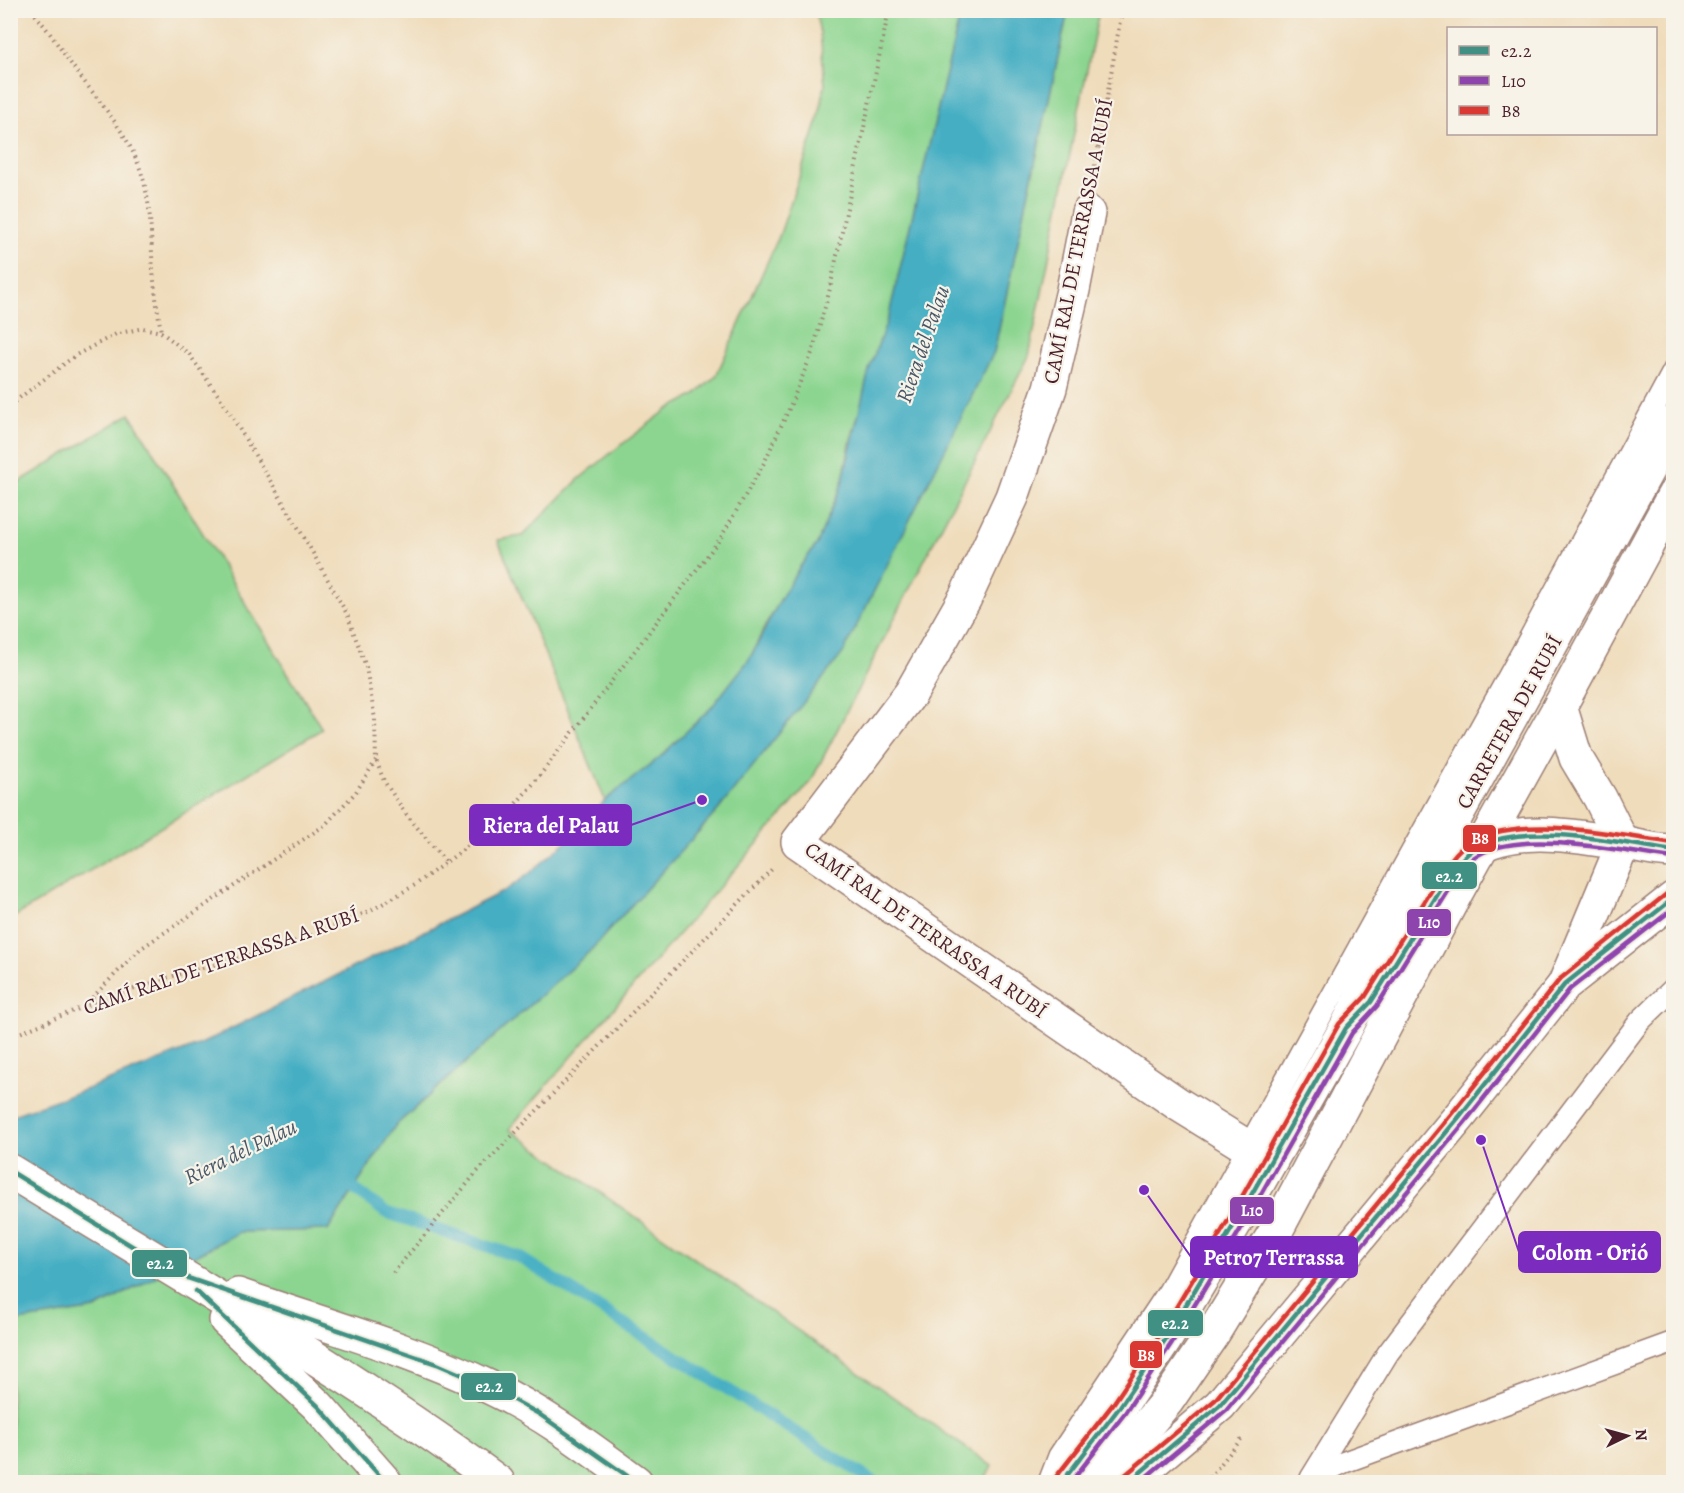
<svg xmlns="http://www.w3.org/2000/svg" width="1684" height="1493" font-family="Alegreya,serif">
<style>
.green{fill:#8cd590;stroke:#6b7a5e;stroke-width:1.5}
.water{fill:#44aec3;stroke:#476677;stroke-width:1.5}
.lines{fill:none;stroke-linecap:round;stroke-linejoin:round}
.stream{stroke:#44aec3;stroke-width:12}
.lane-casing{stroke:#9c7e73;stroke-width:24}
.street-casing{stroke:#9c7e73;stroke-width:36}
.secondary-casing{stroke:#9c7e73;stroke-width:36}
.path{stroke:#9c7e73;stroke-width:4;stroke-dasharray:1.5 4.5;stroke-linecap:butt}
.lane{stroke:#fff;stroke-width:21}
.street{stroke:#fff;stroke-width:33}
.secondary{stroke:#fff;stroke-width:33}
.bus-1-casing{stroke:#f7f3e8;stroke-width:9}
.bus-2-casing{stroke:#f7f3e8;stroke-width:9}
.bus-3-casing{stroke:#f7f3e8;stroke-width:9}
.bus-1{stroke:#409183;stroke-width:4.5}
.bus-2{stroke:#8e44ad;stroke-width:4.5}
.bus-3{stroke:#da3832;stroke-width:4.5}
.labels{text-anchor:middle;stroke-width:4.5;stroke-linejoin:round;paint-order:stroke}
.street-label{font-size:21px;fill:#4a1f2b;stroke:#f7f3e8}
.water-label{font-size:22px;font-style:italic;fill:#485868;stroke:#f7f3e8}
.leader{fill:none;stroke:#7b2cbf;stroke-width:2}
.callout-dot{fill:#7b2cbf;stroke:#f7f3e8;stroke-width:2}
.callout{fill:#7b2cbf;stroke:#7b2cbf;stroke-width:2}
.callout-label{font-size:22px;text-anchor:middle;font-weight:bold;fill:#fff}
.line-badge{stroke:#f7f3e8;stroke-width:2}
.badge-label{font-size:16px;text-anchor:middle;font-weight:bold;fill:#fff}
</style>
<rect width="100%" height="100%" fill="#f7f3e8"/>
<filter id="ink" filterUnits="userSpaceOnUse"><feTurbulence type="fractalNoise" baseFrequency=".0167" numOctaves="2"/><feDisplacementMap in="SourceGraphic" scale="12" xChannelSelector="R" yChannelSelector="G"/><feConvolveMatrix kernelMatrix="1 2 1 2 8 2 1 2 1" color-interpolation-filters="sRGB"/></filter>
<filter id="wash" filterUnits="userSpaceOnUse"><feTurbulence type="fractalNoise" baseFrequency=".008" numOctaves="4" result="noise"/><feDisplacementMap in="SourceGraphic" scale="24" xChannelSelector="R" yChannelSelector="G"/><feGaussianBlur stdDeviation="1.35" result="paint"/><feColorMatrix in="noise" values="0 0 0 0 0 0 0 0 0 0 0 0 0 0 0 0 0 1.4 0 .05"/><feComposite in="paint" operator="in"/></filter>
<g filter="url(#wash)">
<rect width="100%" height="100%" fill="#efdcbb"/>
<g class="green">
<polygon points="815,11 961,11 889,315 851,439 842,484 817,544 799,568 764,628 750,658 732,684 711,708 659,758 605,800 498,540 522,536 579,479 616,449 667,410 694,396 716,376 780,234 818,121 825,85 820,32"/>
<polygon points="1068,11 1099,11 1029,356 810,783 509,1129 992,1466 984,1482 11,1482 11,1322 95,1309 239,1232 328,1230 395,1126 590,951 719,809 994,352"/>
<polygon points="130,414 322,729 11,919 11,487"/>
</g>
<polygon class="water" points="961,11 1068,11 994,352 843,653 719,809 590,951 395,1126 328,1230 239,1232 95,1309 11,1322 10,1116 87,1089 203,1043 506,890 530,873 583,827 605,800 659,758 711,708 750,658 781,598 799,568 817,544 842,484 869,370 889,315"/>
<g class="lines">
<polyline class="stream" points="341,1179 385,1212 519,1257 874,1482"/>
</g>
</g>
<g filter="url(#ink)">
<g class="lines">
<g class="lane-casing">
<g id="lane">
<polyline points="1311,1478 1388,1353 1640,1021 1674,988"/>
<polyline points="1312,1478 1342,1463 1674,1342"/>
<polyline points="1049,1482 1059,1456 1169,1291 1526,645 1674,370"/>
</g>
</g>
<g class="street-casing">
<polyline id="street" points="1088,213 1073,290 1050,388 1012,497 965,598 911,693 798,842 1178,1104 1270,1161"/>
</g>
<g class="secondary-casing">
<g id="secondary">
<polyline points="1560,706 1576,758 1600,798 1623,844 1565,983"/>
<path d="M 1471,851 C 1518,822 1580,837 1632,845 C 1645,848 1660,851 1674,851"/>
<path d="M 10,1171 C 174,1272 343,1368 498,1482"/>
<path d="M 238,1295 C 321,1324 408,1348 487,1386 C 541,1411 588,1447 636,1482"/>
<polyline points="226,1320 318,1406 385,1482"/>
<polyline points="1062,1482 1119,1408 1165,1340 1241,1213 1346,1028 1419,883 1674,422"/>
<polyline points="1099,1482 1167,1401 1214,1332 1277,1229 1457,891 1560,706 1674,495"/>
<polyline points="1129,1482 1220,1405 1459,1117 1565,984 1674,898"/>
</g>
</g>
<g class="path">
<path d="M 31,10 C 51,32 63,54 80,76 C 105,109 134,141 144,182 C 150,206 151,229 152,254 C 153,280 157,306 161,332"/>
<polyline points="1093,178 1122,10"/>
<polyline points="10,405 76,355 116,334 143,328 161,332 189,354 225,405 305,539 347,614 366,667 375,719 376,760 384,781 406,814 445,861"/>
<polyline points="84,1006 140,949 325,825 356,792 376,760"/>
<polyline points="10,1037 83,1007 166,978 279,947 318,933 372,910 415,885 468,846 512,808 534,783 720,539 764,463 789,409 812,353 829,293 889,10"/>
<polyline points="393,1273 477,1172 774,867"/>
<polyline points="1206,1482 1243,1437"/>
</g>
<use href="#lane" class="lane"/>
<use href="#street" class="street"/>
<use href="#secondary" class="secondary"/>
<g class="bus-1-casing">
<g id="bus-1">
<polyline points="10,1171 179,1275 437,1364 488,1386 539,1414 636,1482"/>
<polyline points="196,1291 318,1406 385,1482"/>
<path d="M 1062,1482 L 1119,1408 L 1165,1340 L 1241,1213 L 1346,1028 L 1371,1002 L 1454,868 C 1462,858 1470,850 1482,845 C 1532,822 1619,843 1674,851"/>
<polyline points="1129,1482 1220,1405 1459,1117 1565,984 1674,898"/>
</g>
</g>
<g class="bus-2-casing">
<g id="bus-2">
<path d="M 1071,1482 L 1125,1413 L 1171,1344 L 1248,1217 L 1352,1033 L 1377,1006 L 1460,872 C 1464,868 1468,862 1472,859 C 1514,826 1623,852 1673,858"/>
<polyline points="1140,1482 1226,1410 1465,1122 1570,989 1674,908"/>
</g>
</g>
<g class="bus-3-casing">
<g id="bus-3">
<polyline points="1124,1476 1215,1400 1453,1112 1560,979 1669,892"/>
<path d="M 1056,1477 L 1113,1404 L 1159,1336 L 1235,1209 L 1339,1024 L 1365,997 L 1448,864 C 1452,858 1457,851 1463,847 C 1512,810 1617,836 1674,843"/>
</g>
</g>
<use href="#bus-1" class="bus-1"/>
<use href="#bus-2" class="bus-2"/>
<use href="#bus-3" class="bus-3"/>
</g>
</g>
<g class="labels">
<g class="street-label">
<text transform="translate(1078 241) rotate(-79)" y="7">CAMÍ RAL DE TERRASSA A RUBÍ</text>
<text transform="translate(1509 722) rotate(-61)" y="7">CARRETERA DE RUBÍ</text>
<text transform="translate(926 930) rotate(35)" y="7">CAMÍ RAL DE TERRASSA A RUBÍ</text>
<text transform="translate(221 961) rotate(-19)" y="7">CAMÍ RAL DE TERRASSA A RUBÍ</text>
</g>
<g class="water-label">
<text transform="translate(922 344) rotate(-71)" y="8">Riera del Palau</text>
<text transform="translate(240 1151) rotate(-26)" y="8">Riera del Palau</text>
</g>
</g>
<path class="leader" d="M702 800L631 825M1481 1140L1519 1252M1144 1190L1191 1257"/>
<g class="callout-dot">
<circle cx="702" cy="800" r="6"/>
<circle cx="1481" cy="1140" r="6"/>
<circle cx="1144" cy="1190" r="6"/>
</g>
<g class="callout">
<rect x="470" y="805" width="161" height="40" rx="6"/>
<rect x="1519" y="1232" width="141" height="40" rx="6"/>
<rect x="1191" y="1237" width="166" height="40" rx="6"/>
</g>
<g class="callout-label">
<text x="551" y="833">Riera del Palau</text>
<text x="1590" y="1260">Colom - Orió</text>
<text x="1274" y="1265">Petro7 Terrassa</text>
</g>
<g class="line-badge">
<rect x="1462" y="824" width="35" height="29" rx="6" fill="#da3832"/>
<rect x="1421" y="861" width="57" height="29" rx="6" fill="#409183"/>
<rect x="1406" y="908" width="46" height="29" rx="6" fill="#8e44ad"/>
<rect x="1229" y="1196" width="46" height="29" rx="6" fill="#8e44ad"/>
<rect x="131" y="1249" width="57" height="29" rx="6" fill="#409183"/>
<rect x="1147" y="1309" width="57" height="28" rx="6" fill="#409183"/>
<rect x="1129" y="1340" width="34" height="29" rx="6" fill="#da3832"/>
<rect x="460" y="1372" width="57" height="29" rx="6" fill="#409183"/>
</g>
<g class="badge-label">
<text x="1480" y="844">B8</text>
<text x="1449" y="882">e2.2</text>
<text x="1429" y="928">L10</text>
<text x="1252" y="1216">L10</text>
<text x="160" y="1269">e2.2</text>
<text x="1175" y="1329">e2.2</text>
<text x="1146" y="1361">B8</text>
<text x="489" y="1392">e2.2</text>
</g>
<rect width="1684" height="1493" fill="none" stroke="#f7f3e8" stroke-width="36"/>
<rect x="1447" y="27" width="210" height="108" fill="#f7f3e8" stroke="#b29e9c" stroke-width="1.5"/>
<rect x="1459" y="46" width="30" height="9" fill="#409183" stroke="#b29e9c" stroke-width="1.5"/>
<text x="1501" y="57" font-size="18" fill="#4a1f2b">e2.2</text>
<rect x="1459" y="76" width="30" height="9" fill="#8e44ad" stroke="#b29e9c" stroke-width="1.5"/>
<text x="1501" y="87" font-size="18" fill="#4a1f2b">L10</text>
<rect x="1459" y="106" width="30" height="9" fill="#da3832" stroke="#b29e9c" stroke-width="1.5"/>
<text x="1501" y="117" font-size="18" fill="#4a1f2b">B8</text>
<g transform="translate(1627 1436) rotate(85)" stroke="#f7f3e8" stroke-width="4.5" paint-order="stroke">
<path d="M0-4.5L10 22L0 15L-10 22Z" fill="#4a1f2b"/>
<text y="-9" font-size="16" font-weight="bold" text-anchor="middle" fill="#4a1f2b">N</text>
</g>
</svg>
